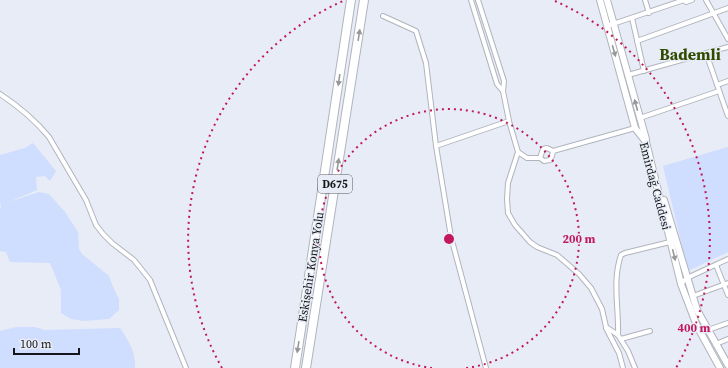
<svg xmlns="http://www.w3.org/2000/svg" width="728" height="368" font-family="'Source Serif 4',serif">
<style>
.green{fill:#cfddfe}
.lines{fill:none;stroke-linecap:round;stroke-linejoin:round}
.street-casing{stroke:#b0b4bd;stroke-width:6}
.secondary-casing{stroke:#b0b4bd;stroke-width:8}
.highway-casing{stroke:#b0b4bd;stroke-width:10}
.street{stroke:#fff;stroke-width:4}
.secondary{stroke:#fff;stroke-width:6}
.highway{stroke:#fff;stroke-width:8}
.oneway{fill:#969798}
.ring{fill:none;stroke:#c2185b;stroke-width:2;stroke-dasharray:2 4}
.labels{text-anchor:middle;stroke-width:3;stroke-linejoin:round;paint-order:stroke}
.shield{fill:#e7ecf6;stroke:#54575c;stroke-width:1}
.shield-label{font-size:11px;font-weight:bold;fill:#15171a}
.street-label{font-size:12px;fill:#15171a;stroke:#e7ecf6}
.district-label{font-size:16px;font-weight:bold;fill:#314a00;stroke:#e7ecf6}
.centre{fill:#c2185b;stroke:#e7ecf6;stroke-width:2}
.ring-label{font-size:12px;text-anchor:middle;font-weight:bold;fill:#c2185b;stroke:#e7ecf6;stroke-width:3;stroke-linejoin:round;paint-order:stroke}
</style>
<rect width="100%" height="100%" fill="#e7ecf6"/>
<g class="green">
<polygon points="33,143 56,171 50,181 45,176 36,177 37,190 9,202 39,192 49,194 65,212 78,232 79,249 82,254 109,276 113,287 119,299 119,310 109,319 84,321 71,319 61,313 61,290 50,263 10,262 6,252 0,251 0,211 1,205 0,204 0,155 25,148"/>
<polygon points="728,147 728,252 688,271 663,166"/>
<path d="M 16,327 L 35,327 L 45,330 L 120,328 C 128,340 136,352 135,368 L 0,368 L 0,331 Z"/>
</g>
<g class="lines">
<g class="street-casing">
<g id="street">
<polyline points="471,0 497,84 503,91"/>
<polyline points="478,0 504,81 503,91 509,121 518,152 508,183 507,199 508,213 515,225 530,242 537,247 557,255 579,274 591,288 602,309 606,327 618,335 628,351 635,368"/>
<polyline points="645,0 649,13"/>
<polyline points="684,0 686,2 692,0"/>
<polyline points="706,0 728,39"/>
<polyline points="383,16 416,31 426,63 436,146 451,237 486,368"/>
<polyline points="632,18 644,71"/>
<polyline points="607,26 684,0"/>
<polyline points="637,41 728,8"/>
<polyline points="706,53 728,116"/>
<polyline points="628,75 728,47"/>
<polyline points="717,85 728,81"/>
<path d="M 0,94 C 18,106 35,120 49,137 L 86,200 L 96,225 L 103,234 L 112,243 L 134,260 L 150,280 L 186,368"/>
<polyline points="640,118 719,91"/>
<polyline points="436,146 509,121"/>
<polyline points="518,152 527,158 540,158 544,161 550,160 552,156 553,151 635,128"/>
<polyline points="540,158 543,149 547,148 553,151"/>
<polyline points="716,265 728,295"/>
<polyline points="681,284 687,278 728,259"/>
<polyline points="693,296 728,283"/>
<polyline points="606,328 619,353 623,368"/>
<polyline points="708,330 728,323"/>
<path d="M 618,335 C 619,308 612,281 621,255 L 625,253 L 670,242"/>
<polyline points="621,339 650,331"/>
<polyline points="716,344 728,339"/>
</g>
</g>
<g class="secondary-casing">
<g id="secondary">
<polyline points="600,0 635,128 646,142 681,284 697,326 720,368"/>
<polyline points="607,0 646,139"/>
<polyline points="664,200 697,310 728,365"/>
</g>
</g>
<g class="highway-casing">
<g id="highway">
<polyline points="295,368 351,0"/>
<polyline points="306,368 364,0"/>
</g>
</g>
<use href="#street" class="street"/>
<use href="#secondary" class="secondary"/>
<use href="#highway" class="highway"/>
</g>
<defs><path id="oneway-solid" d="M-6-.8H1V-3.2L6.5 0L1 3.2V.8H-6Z"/></defs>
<g class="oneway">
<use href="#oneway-solid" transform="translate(359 35) rotate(-81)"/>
<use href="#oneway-solid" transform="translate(614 51) rotate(74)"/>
<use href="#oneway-solid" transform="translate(339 80) rotate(98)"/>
<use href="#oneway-solid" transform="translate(636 105) rotate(-105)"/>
<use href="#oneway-solid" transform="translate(338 164) rotate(-81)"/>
<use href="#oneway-solid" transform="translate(674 255) rotate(76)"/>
<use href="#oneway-solid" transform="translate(298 347) rotate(99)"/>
</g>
<g class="ring">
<path d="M432 368A130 130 0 1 1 466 368"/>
<path d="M222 368A261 261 0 0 1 343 1M555 1A261 261 0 0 1 676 368"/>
</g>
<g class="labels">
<rect class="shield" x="318" y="175" width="34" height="18" rx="3"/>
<g class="shield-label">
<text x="335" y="188">D675</text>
</g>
<g class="street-label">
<text transform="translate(655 186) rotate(75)" y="4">Emirdağ Caddesi</text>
<text transform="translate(311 267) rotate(-81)" y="4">Eskişehir Konya Yolu</text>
</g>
<g class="district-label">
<text x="690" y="60">Bademli</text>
</g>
</g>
<circle cx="449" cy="239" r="6" class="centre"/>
<g class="ring-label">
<text x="579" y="243">200 m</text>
<text x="694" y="332">400 m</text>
</g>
<path d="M14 348v6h65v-6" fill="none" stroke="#15171a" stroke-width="2"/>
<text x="20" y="348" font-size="12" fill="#15171a" stroke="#e7ecf6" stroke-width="3" paint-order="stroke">100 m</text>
</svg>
